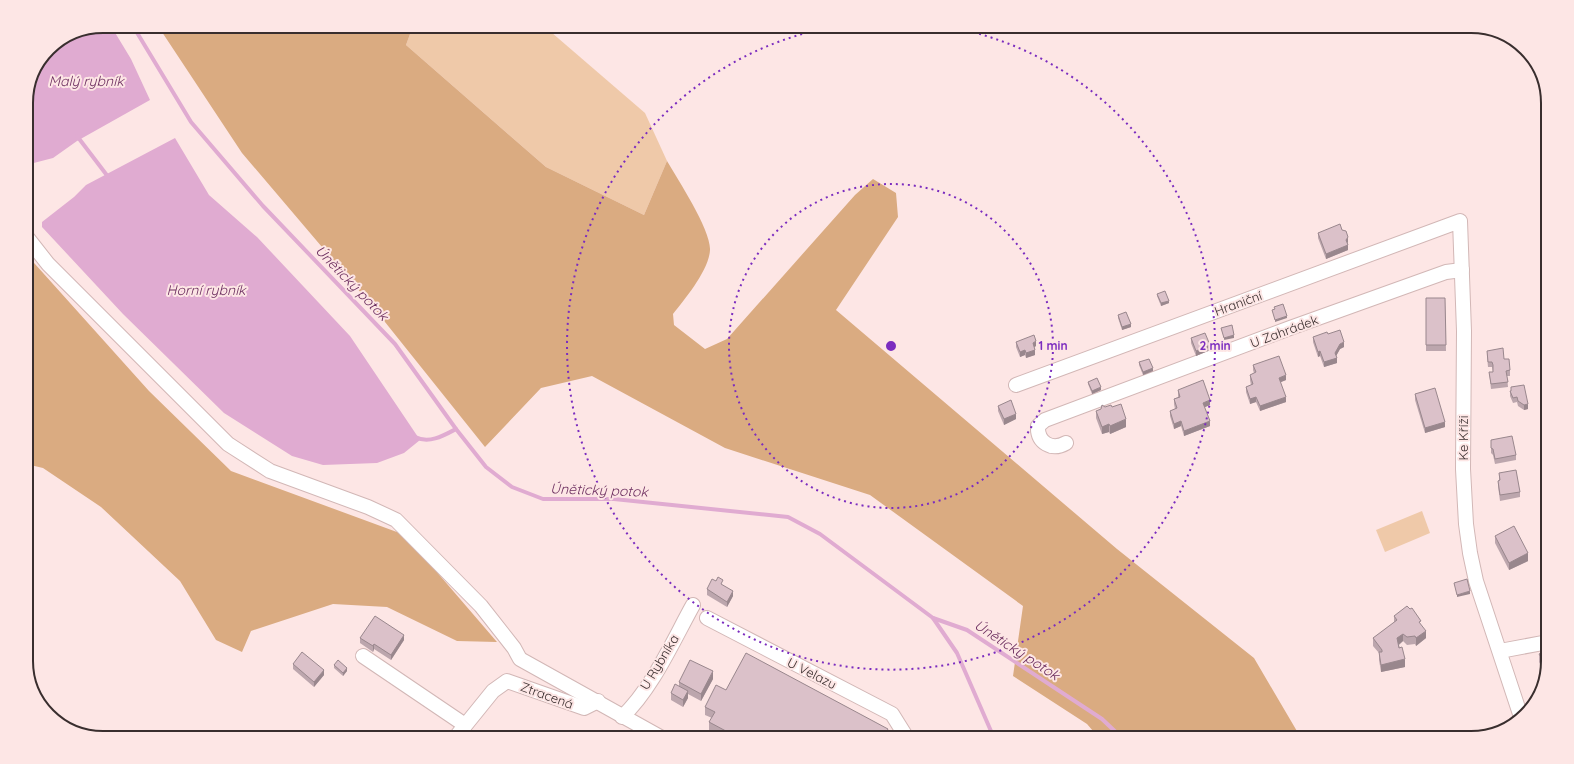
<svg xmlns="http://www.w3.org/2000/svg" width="1574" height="764" font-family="Quicksand,sans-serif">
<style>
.green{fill:#efc9a9}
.forest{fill:#daab81}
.water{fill:#e0abd1}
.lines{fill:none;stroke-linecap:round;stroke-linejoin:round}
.stream{stroke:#e0abd1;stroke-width:4}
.minor-casing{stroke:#d2b7b6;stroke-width:16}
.minor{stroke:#fff;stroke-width:14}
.wall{fill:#bca6ad}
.shaded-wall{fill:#99878d}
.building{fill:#dbc1c9;stroke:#99878d}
.ring{fill:none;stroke:#7b2cbf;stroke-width:2;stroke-dasharray:2 4}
.labels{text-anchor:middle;stroke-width:4;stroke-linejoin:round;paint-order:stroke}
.street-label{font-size:13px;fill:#392e2e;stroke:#fde6e5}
.water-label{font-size:14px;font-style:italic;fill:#6d2f60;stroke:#fde6e5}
.rim{fill:none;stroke:#392e2e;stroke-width:2}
.centre{fill:#7b2cbf;stroke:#fde6e5;stroke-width:2}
.ring-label{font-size:12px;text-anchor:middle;font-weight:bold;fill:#7b2cbf;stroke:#fde6e5;stroke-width:4;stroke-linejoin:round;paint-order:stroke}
</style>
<rect width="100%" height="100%" fill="#fde6e5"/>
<g class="green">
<polygon points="413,26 544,26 645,113 667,161 644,215 546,167 406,45"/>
<polygon points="1422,511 1430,533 1385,552 1376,530"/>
</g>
<g class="forest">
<path d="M 158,26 L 413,26 L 406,45 L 546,167 L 644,215 L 667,161 C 678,180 711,230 710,250 C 709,270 685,299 673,314 L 674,325 L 705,349 L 727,339 L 855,195 L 873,179 L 896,193 L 898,217 L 836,310 L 1117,549 L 1254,658 L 1301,738 L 1099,738 L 1087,724 L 1013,676 L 1023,606 L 870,495 L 725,448 L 592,376 L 541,388 L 485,447 L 373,307 L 242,153 Z"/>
<polygon points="26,254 149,391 231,471 405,535 497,642 457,641 387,607 333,604 251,631 242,652 216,640 180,581 101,507 43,468 26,464"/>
</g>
<g class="water">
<polygon points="103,26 111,26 131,59 150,100 77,141 53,158 26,165 26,98 49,48 74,32"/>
<polygon points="175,138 209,195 257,237 350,336 420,440 404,453 377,463 323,465 292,456 224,413 123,314 42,227 42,222 74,197 86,185"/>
</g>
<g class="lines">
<g class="stream">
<polyline points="133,26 191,122 263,206 395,344 456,429 486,467 512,487 543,499 614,499 788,517 820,534 933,618 967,630 1102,719 1122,738"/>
<polyline points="77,136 109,178"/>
<path d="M 415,437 C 429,444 443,436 456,429"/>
<polyline points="933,618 957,653 994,738"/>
</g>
<g class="minor-casing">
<g id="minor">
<polyline points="26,236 48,264 228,444 270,471 368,507 396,520 481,606 514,648 520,659 662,738"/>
<polyline points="1016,385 1460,221 1464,331 1463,469 1466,524 1470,553 1476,581 1521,717"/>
<path d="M 1066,443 C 1052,451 1037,443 1038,426 L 1045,420 L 1290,328 L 1446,272 L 1462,270"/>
<polyline points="707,618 892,714 907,738"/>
<polyline points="1500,651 1548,642"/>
<polyline points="363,656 465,725"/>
<path d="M 622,717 C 652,689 673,641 693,605"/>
<polyline points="455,738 493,691 507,681 584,708 598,701"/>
</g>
</g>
<use href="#minor" class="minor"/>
</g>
<g class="wall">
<polygon points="1342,230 1348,242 1347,243 1348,250 1326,259 1318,238 1318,233"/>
<polygon points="1157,294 1169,303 1161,306 1157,296"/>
<polygon points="1426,298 1445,298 1446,351 1426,351"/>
<polygon points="1118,315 1131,327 1122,330 1118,318"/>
<polygon points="1328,334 1344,347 1340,349 1336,356 1337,363 1324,367 1320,356 1318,357 1313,342 1313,337"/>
<polygon points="1191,338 1210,350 1196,356 1191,343"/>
<polygon points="1016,342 1036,346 1034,347 1035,355 1026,358 1025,355 1020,357 1016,347"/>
<polygon points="1487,351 1504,359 1510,370 1510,376 1507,376 1508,387 1491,389 1489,372 1493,372 1492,367 1488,367 1487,356"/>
<polygon points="1139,362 1153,371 1143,375 1139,365"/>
<polygon points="1253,365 1286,380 1280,382 1286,402 1260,411 1256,402 1250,404 1246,392 1246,387 1251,385 1250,380 1250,375 1254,373 1253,370"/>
<polygon points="1088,382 1101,390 1092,394 1088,384"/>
<polygon points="1511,387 1528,409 1524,410 1518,406 1517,402 1513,403 1510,396 1510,391 1511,391"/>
<polygon points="1178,390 1210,405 1204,407 1210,426 1184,436 1181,426 1174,429 1170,416 1170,411 1175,409 1174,404 1174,399 1178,397"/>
<polygon points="1415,394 1445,427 1425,433 1415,400"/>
<polygon points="998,406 1016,419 1004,425 998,411"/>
<polygon points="1096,411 1126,427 1110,434 1109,432 1102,434 1096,418"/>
<polygon points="1491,440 1516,455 1516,460 1495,464 1493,455 1491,453"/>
<polygon points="1499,473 1520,492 1520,497 1500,501 1498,486 1498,481 1499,480"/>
<polygon points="1495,536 1528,561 1509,570 1495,543"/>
<polygon points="723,585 733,596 727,607 707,595 707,589"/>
<polygon points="1394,616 1421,625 1426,638 1416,646 1415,644 1407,645 1403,641 1399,645 1405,667 1381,672 1379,660 1379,653 1373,646 1373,638 1394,623"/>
<polygon points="360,638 404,640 391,660 374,649 373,652 360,643"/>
<polygon points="1539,654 1548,661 1545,673 1539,662"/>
<polygon points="293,664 324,675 314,687 293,669"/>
<polygon points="334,665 347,671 343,676 334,668"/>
<polygon points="713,679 701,701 688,694 688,698 683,707 671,700 671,693 679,686 679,682"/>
<polygon points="726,690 888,737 888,738 725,738 709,730 709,722 712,718 705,715 705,707"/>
</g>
<g class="shaded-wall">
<polygon points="1348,237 1348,242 1346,245 1346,240"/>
<polygon points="1348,245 1348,250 1326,259 1326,254"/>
<polygon points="1169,301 1169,303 1161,306 1161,303"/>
<polygon points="1287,316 1287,318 1275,322 1275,320"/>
<polygon points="1131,324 1131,327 1122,330 1122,327"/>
<polygon points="1234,335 1234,338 1224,340 1224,338"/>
<polygon points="1036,341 1036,346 1033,348 1033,343"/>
<polygon points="1344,342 1344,347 1340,349 1335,358 1337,358 1337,363 1324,367 1324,362 1335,353 1340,344"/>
<polygon points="1210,345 1210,350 1196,356 1196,351"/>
<polygon points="1025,350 1025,355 1020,357 1020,352"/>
<polygon points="1035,350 1035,355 1026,358 1026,353"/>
<polygon points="1320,351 1320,356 1318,357 1318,352"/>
<polygon points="1153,368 1153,371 1143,375 1143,372"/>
<polygon points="1286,375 1286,380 1279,383 1279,378"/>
<polygon points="1101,387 1101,390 1092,394 1092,391"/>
<polygon points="1256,397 1256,402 1250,404 1250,399"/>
<polygon points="1286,397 1286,402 1260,411 1260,406"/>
<polygon points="1210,400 1210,405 1203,408 1203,403"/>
<polygon points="1528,404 1528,409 1524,410 1524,405"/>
<polygon points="1016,414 1016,419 1004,425 1004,419"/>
<polygon points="1126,419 1126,427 1110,434 1110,426"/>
<polygon points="1181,421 1181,426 1174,429 1174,424"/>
<polygon points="1210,421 1210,426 1184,436 1184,431"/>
<polygon points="1445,422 1445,427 1425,433 1425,428"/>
<polygon points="1109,424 1109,432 1102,434 1102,427"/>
<polygon points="1528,553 1528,561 1509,570 1509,563"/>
<polygon points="733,591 733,596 727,607 727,602"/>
<polygon points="1470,591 1470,594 1457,597 1457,595"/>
<polygon points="1426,631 1426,638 1416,646 1416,638"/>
<polygon points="1403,634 1403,641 1397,646 1397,638"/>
<polygon points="404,635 404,640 391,660 391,655"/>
<polygon points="374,644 374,649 373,652 373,646"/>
<polygon points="1405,659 1405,667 1381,672 1381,665"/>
<polygon points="347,668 347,671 343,676 343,673"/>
<polygon points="324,670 324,675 314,687 314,682"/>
<polygon points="713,671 713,679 701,701 701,694"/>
<polygon points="688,691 688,698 683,707 683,700"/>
<polygon points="888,729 888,738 883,738"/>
</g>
<g class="building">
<polygon points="1340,224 1342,230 1346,231 1348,237 1346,240 1348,245 1326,254 1318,233"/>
<polygon points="1165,291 1169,301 1161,303 1157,294"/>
<polygon points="1426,298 1445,298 1446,345 1426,345"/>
<polygon points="1283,304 1287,316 1275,320 1272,310 1275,309 1274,307"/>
<polygon points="1126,312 1131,324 1122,327 1118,315"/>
<polygon points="1232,325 1234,335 1224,338 1221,328"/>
<polygon points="1340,330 1344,342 1340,344 1335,353 1337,358 1324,362 1320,351 1318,352 1313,337 1327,332 1328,334"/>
<polygon points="1205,333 1210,345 1196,351 1191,338"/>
<polygon points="1034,335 1036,341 1033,343 1035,350 1026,353 1025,350 1020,352 1016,342"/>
<polygon points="1503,348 1504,359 1509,359 1510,370 1506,371 1508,382 1491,384 1489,372 1493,372 1493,365 1492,362 1488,362 1487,351"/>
<polygon points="1279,356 1286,375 1279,378 1286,397 1260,406 1256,397 1250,399 1246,387 1253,384 1250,375 1256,372 1253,365"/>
<polygon points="1149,359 1153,368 1143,372 1139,362"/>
<polygon points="1097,378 1101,387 1092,391 1088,382"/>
<polygon points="1203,380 1210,400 1203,403 1210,421 1184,431 1181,421 1174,424 1170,411 1177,408 1174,399 1180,397 1178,390"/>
<polygon points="1524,385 1528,404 1524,405 1518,401 1517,397 1513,398 1510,391 1511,391 1511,387"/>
<polygon points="1435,388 1445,422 1425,428 1415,394"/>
<polygon points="1011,400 1016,414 1004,419 998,406"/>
<polygon points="1121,404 1126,419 1110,426 1109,424 1102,427 1096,411 1101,409 1102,405 1105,407 1111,405 1112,407"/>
<polygon points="1512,436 1516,455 1495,459 1493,449 1491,448 1491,440"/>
<polygon points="1516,470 1520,492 1500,495 1498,481 1500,480 1499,473"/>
<polygon points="1514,526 1528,553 1509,563 1495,536"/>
<polygon points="718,577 723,580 721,584 733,591 727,602 707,589 712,579 716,581"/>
<polygon points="1467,579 1470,591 1457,595 1454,583"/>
<polygon points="1407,606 1410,609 1412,608 1421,621 1419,622 1426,631 1416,638 1415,636 1407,637 1403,634 1397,638 1399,648 1402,647 1405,659 1381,665 1379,652 1382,652 1382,650 1373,638 1397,620 1394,616"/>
<polygon points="375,616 404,635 391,655 374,644 373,646 360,638"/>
<polygon points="1548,649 1548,661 1547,667 1539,654"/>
<polygon points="302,652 324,670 314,682 293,664"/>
<polygon points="746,653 888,729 883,738 739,738 709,722 715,712 705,707 716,685 726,690"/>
<polygon points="338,660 347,668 343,673 334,665"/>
<polygon points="690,660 713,671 701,694 679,682"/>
<polygon points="675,684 688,691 683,700 671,693"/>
</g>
<g class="ring">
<circle cx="891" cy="346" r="162"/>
<path d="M944 26A324 324 0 1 1 838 26"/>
</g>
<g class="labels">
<g class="street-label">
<text transform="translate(1238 303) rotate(-20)" y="5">Hraniční</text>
<text transform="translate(1284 331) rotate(-20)" y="5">U Zahrádek</text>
<text transform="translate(1463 438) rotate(-90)" y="5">Ke Kříži</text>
<text transform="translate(659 662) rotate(-59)" y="5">U Rybníka</text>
<text transform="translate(812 673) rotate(27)" y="5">U Velazu</text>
<text transform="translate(547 695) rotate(20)" y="5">Ztracená</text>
</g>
<g class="water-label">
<text x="86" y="86">Malý rybník</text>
<text transform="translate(352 283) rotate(46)" y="5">Únětický potok</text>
<text x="206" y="295">Horní rybník</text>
<text transform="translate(599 490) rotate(2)" y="5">Únětický potok</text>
<text transform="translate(1017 650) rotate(33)" y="5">Únětický potok</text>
</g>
</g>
<path d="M0 0H1574V764H0ZM103 33H1471A70 70 0 0 1 1541 103V661A70 70 0 0 1 1471 731H103A70 70 0 0 1 33 661V103A70 70 0 0 1 103 33Z" fill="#fde6e5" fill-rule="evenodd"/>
<path class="rim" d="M103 33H1471A70 70 0 0 1 1541 103V661A70 70 0 0 1 1471 731H103A70 70 0 0 1 33 661V103A70 70 0 0 1 103 33Z"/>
<circle cx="891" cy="346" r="6" class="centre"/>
<g class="ring-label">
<text x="1053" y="350">1 min</text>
<text x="1215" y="350">2 min</text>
</g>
</svg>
